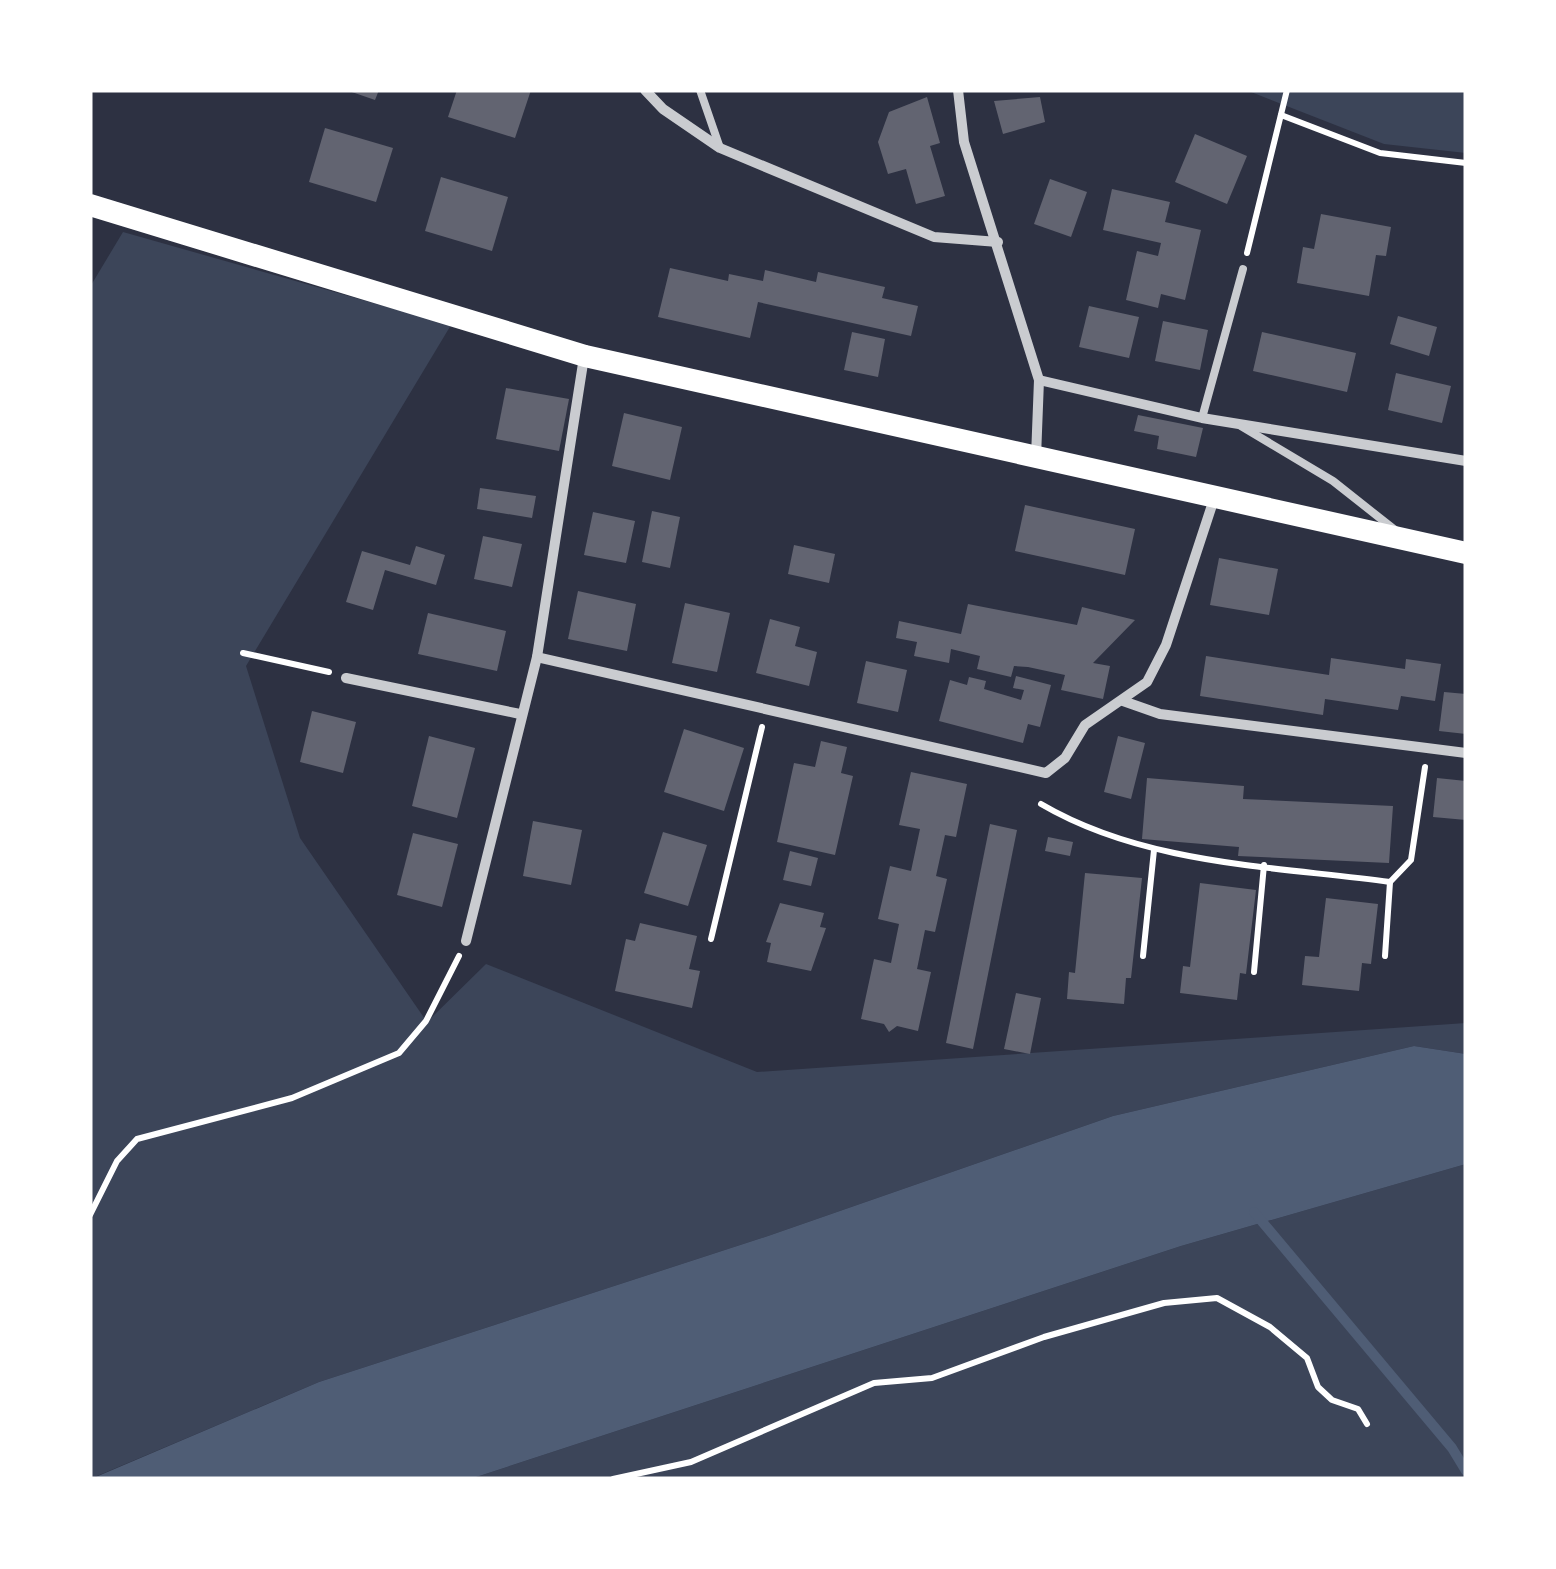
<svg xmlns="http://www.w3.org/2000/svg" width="1556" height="1569" font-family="Lato,sans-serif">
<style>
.green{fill:#3c4559}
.water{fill:#4f5d75}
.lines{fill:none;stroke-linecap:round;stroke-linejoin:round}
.stream{stroke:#4f5d75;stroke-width:10}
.building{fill:#626471}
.path{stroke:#fff;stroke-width:6}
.service{stroke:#caccd0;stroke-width:8}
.minor{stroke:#caccd0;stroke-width:10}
.primary{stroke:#fff;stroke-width:22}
</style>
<rect width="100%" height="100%" fill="#2d3142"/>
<g class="green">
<polygon points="1246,90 1466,90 1466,153 1384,144"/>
<polygon points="123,232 451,325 246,666 300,838 427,1022 486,964 757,1072 1466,1023 1466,1054 1414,1046 1113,1116 768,1236 319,1382 90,1479 90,287"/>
<polygon points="1466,1164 1466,1479 470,1479 1181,1246"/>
</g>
<polygon class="water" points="1414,1046 1466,1054 1466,1164 1181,1246 470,1479 91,1479 319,1382 768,1236 1113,1116"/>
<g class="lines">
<polyline class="stream" points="1254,1212 1452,1448 1466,1471"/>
</g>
<g class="building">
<polygon points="346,90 379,90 375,100"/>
<polygon points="457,90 531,90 515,138 448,117"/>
<polygon points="927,97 940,143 930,146 945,196 916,204 906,169 888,174 878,142 889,112"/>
<polygon points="1040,97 1045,122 1003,134 994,101"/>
<polygon points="325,128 393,148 376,202 309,182"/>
<polygon points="1195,134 1247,156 1227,204 1175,182"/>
<polygon points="441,177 508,197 492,251 425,231"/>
<polygon points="1050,179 1087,192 1071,237 1034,224"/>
<polygon points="1112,189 1170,202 1165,222 1201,230 1185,300 1161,294 1158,308 1126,300 1137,251 1158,256 1161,243 1103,230"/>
<polygon points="1321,214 1391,227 1386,256 1376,255 1369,296 1297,283 1303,247 1314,249"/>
<polygon points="670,268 728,281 729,274 763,281 765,270 816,282 818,272 885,287 882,298 918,306 911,336 758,302 750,338 658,317"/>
<polygon points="1089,306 1139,317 1129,358 1079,347"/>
<polygon points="1398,316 1437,327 1429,356 1390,344"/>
<polygon points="1163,321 1208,330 1200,370 1155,361"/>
<polygon points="852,332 885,339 878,377 844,370"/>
<polygon points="1262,332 1356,353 1347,392 1253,371"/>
<polygon points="1396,373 1451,386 1442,423 1388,410"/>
<polygon points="506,388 569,399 559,451 496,439"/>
<polygon points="624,413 682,427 670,480 612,466"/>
<polygon points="1138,415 1203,428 1196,457 1157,449 1159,436 1134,431"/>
<polygon points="480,488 536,496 532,518 477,509"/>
<polygon points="1025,505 1135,529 1125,575 1015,551"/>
<polygon points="652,511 680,517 670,568 642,562"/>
<polygon points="593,512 635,521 626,563 584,555"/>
<polygon points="483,536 522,544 512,587 474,579"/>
<polygon points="794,545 835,554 829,583 788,574"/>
<polygon points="416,546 445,555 436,585 385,570 373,610 346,602 362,551 410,565"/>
<polygon points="1219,558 1278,569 1269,615 1210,605"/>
<polygon points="578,591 636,604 627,651 568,639"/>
<polygon points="685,603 730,613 717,672 672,663"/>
<polygon points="968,604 1077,625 1082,607 1135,620 1093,663 1110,666 1103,699 1061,690 1065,675 1028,667 1014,666 1011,677 977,669 980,656 951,649 949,663 914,656 917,642 896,638 899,621 961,634"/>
<polygon points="428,613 506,631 497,671 418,654"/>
<polygon points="770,619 800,627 795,646 817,652 809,686 756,673"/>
<polygon points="1206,656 1329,675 1331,658 1405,669 1406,659 1441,664 1435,701 1401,696 1398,710 1325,699 1323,715 1200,696"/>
<polygon points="866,661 907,670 898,712 857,703"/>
<polygon points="1016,676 1051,685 1040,727 1028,724 1023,743 939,721 950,680 967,685 969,677 986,681 984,689 1021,700 1024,690 1013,688"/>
<polygon points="1444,692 1466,694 1466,734 1439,731"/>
<polygon points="312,711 356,722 343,773 300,762"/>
<polygon points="684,729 744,748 724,811 664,792"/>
<polygon points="429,736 475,748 457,818 412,806"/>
<polygon points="1118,736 1145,743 1131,799 1104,792"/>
<polygon points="821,741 847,747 841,773 853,776 835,855 777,842 794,763 815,767"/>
<polygon points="911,772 967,784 956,837 945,835 936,876 947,879 935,932 925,930 917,969 931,972 918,1031 897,1026 889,1032 884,1024 861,1019 874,959 891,963 899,924 878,919 890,866 911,871 920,829 899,825"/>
<polygon points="1147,778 1244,786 1243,799 1393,806 1389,863 1238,856 1239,847 1142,839"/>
<polygon points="1437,778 1466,781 1466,820 1433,817"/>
<polygon points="533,821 582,830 571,885 523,876"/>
<polygon points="990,824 1017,830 973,1049 946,1043"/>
<polygon points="663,832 707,845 688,906 644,893"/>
<polygon points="413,833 458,844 442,907 397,895"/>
<polygon points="1048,837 1073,842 1070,856 1045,851"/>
<polygon points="790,851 818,858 811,886 783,880"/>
<polygon points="1085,873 1142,878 1131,978 1126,978 1124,1004 1067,999 1069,972 1075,973"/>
<polygon points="1200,883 1256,890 1246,974 1240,973 1237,1000 1180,993 1183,966 1190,967"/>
<polygon points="1326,898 1378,904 1371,964 1362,963 1359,991 1302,985 1305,956 1319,957"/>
<polygon points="780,903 824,913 820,927 826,928 811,971 767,962 771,943 766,942"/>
<polygon points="640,923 697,936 689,969 700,971 692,1008 615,991 626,939 635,941"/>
<polygon points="1016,993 1041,998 1030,1054 1004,1049"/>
</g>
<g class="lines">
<g class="path">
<polyline points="1281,115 1380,153 1466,163"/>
<polyline points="1247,253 1287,90"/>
<polyline points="243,653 329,672"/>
<path d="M 1041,804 C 1145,865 1273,866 1390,882"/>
<polyline points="711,939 762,727"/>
<polyline points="1143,956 1154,850"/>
<polyline points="1385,956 1390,882 1411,860 1425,767"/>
<polyline points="1254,972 1264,865"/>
<polyline points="90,1215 117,1161 137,1139 292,1098 399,1053 426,1021 459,956"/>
<polyline points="613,1479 691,1462 874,1383 932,1378 1044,1337 1164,1303 1217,1298 1270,1327 1307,1358 1318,1387 1332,1400 1358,1409 1367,1424"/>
</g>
<g class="service">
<polyline points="700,90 720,148"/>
<polyline points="1202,418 1243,269"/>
<polyline points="1241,426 1333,481 1395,530"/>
</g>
<g class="minor">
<polyline points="645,90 663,109 720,148 934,237 998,242"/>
<polyline points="958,90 964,142 1039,380 1036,457"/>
<polyline points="1039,380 1202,418 1466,461"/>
<polyline points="537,657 1046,773 1065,758 1085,725 1147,682 1166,645 1214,499"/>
<polyline points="346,678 520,714"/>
<polyline points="1123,701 1160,714 1466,753"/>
<polyline points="466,941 537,657 584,357"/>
</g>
<polyline class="primary" points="90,205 585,356 1466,553"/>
</g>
<rect width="1556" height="1569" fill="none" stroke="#ffffff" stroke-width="185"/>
</svg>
